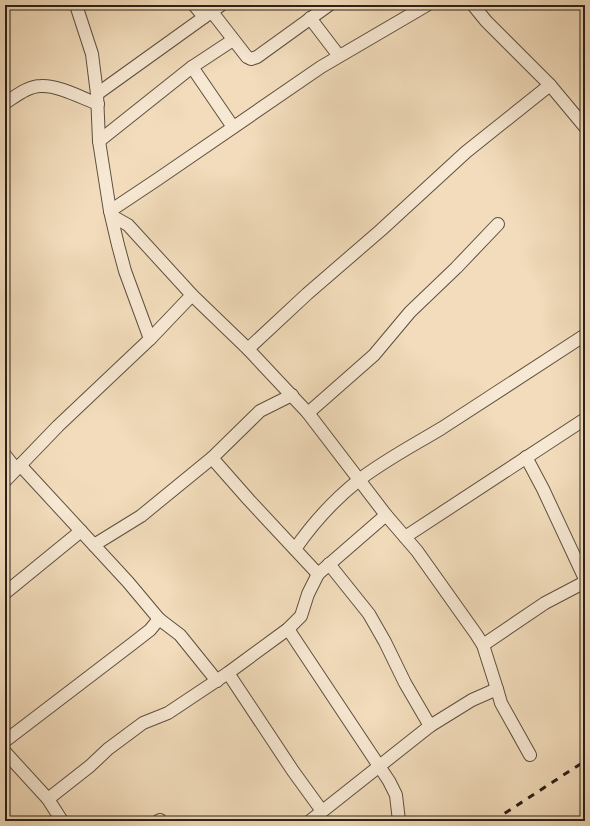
<svg xmlns="http://www.w3.org/2000/svg" width="590" height="826" font-family="'Libre Caslon Text',serif">
<style>
.lines{fill:none;stroke-linecap:round;stroke-linejoin:round}
.street-casing{stroke:#5d503f;stroke-width:14}
.street{stroke:#f7e8d3;stroke-width:12}
.rail{stroke:#2b2116;stroke-width:3;stroke-dasharray:7 7;stroke-linecap:butt}
</style>
<rect width="100%" height="100%" fill="#f2dcbb"/>
<filter id="stains"><feTurbulence type="fractalNoise" baseFrequency=".005" numOctaves="4"/><feColorMatrix values="0 0 0 0 .2 0 0 0 0 .09 0 0 0 0 .02 0 0 0 .5 -.17"/></filter>
<radialGradient id="worn" r=".72"><stop offset=".6" stop-color="#630" stop-opacity="0"/><stop offset="1" stop-color="#630" stop-opacity=".3"/></radialGradient>
<g class="lines">
<g class="street-casing">
<g id="street">
<polyline points="76,5 92,54 97,94 99,141 110,211 118,245 125,271 150,339"/>
<polyline points="194,5 204,17"/>
<polyline points="473,5 486,21 550,85 585,127"/>
<polyline points="212,12 247,57 251,59 257,57 329,5"/>
<polyline points="310,18 339,56"/>
<polyline points="192,67 233,127"/>
<polyline points="97,94 221,5"/>
<path d="M 5,103 C 16,96 28,86 41,86 C 58,85 82,98 98,104"/>
<polyline points="99,141 192,67 233,40"/>
<polyline points="110,211 158,179 321,67 427,5"/>
<polyline points="112,216 128,225 192,295 248,349 308,413 386,515 417,551 476,634 483,645 497,689 501,703 530,755"/>
<polyline points="248,349 307,294 381,230 466,152 550,85"/>
<polyline points="308,413 374,355 410,312 456,268 498,224"/>
<polyline points="5,455 16,469"/>
<polyline points="526,457 543,489 585,579"/>
<polyline points="212,458 249,500 318,574"/>
<polyline points="20,465 128,582 159,619 180,635 217,681"/>
<polyline points="5,481 58,426 150,339 192,295"/>
<polyline points="405,537 585,419"/>
<polyline points="94,545 141,516 212,458 260,411 292,395"/>
<path d="M 295,549 C 313,523 335,499 359,480 C 385,460 414,445 442,428 C 489,397 537,366 585,335"/>
<polyline points="329,564 369,614 385,642 405,683 430,726"/>
<polyline points="5,593 81,531"/>
<polyline points="288,629 389,781 396,795 399,821"/>
<polyline points="483,645 545,603 585,582"/>
<polyline points="228,673 293,771 322,811"/>
<polyline points="5,741 132,644 150,630 159,619"/>
<polyline points="5,752 48,799 62,821"/>
<polyline points="48,799 90,766 108,749 143,723 168,713 228,673 288,629 301,616 308,594 318,574 386,515"/>
<polyline points="158,821 160,820"/>
<polyline points="310,821 430,726 472,700 497,689"/>
</g>
</g>
<use href="#street" class="street"/>
<polyline class="rail" points="493,821 585,761"/>
</g>
<rect width="590" height="826" fill="none" stroke="#f2dcbb" stroke-width="20"/>
<rect x="6" y="6" width="578" height="814" fill="none" stroke="#2b2116" stroke-width="2"/>
<rect x="10" y="10" width="570" height="806" fill="none" stroke="#2b2116"/>
<rect width="100%" height="100%" filter="url(#stains)"/>
<rect width="100%" height="100%" fill="url(#worn)"/>
</svg>
